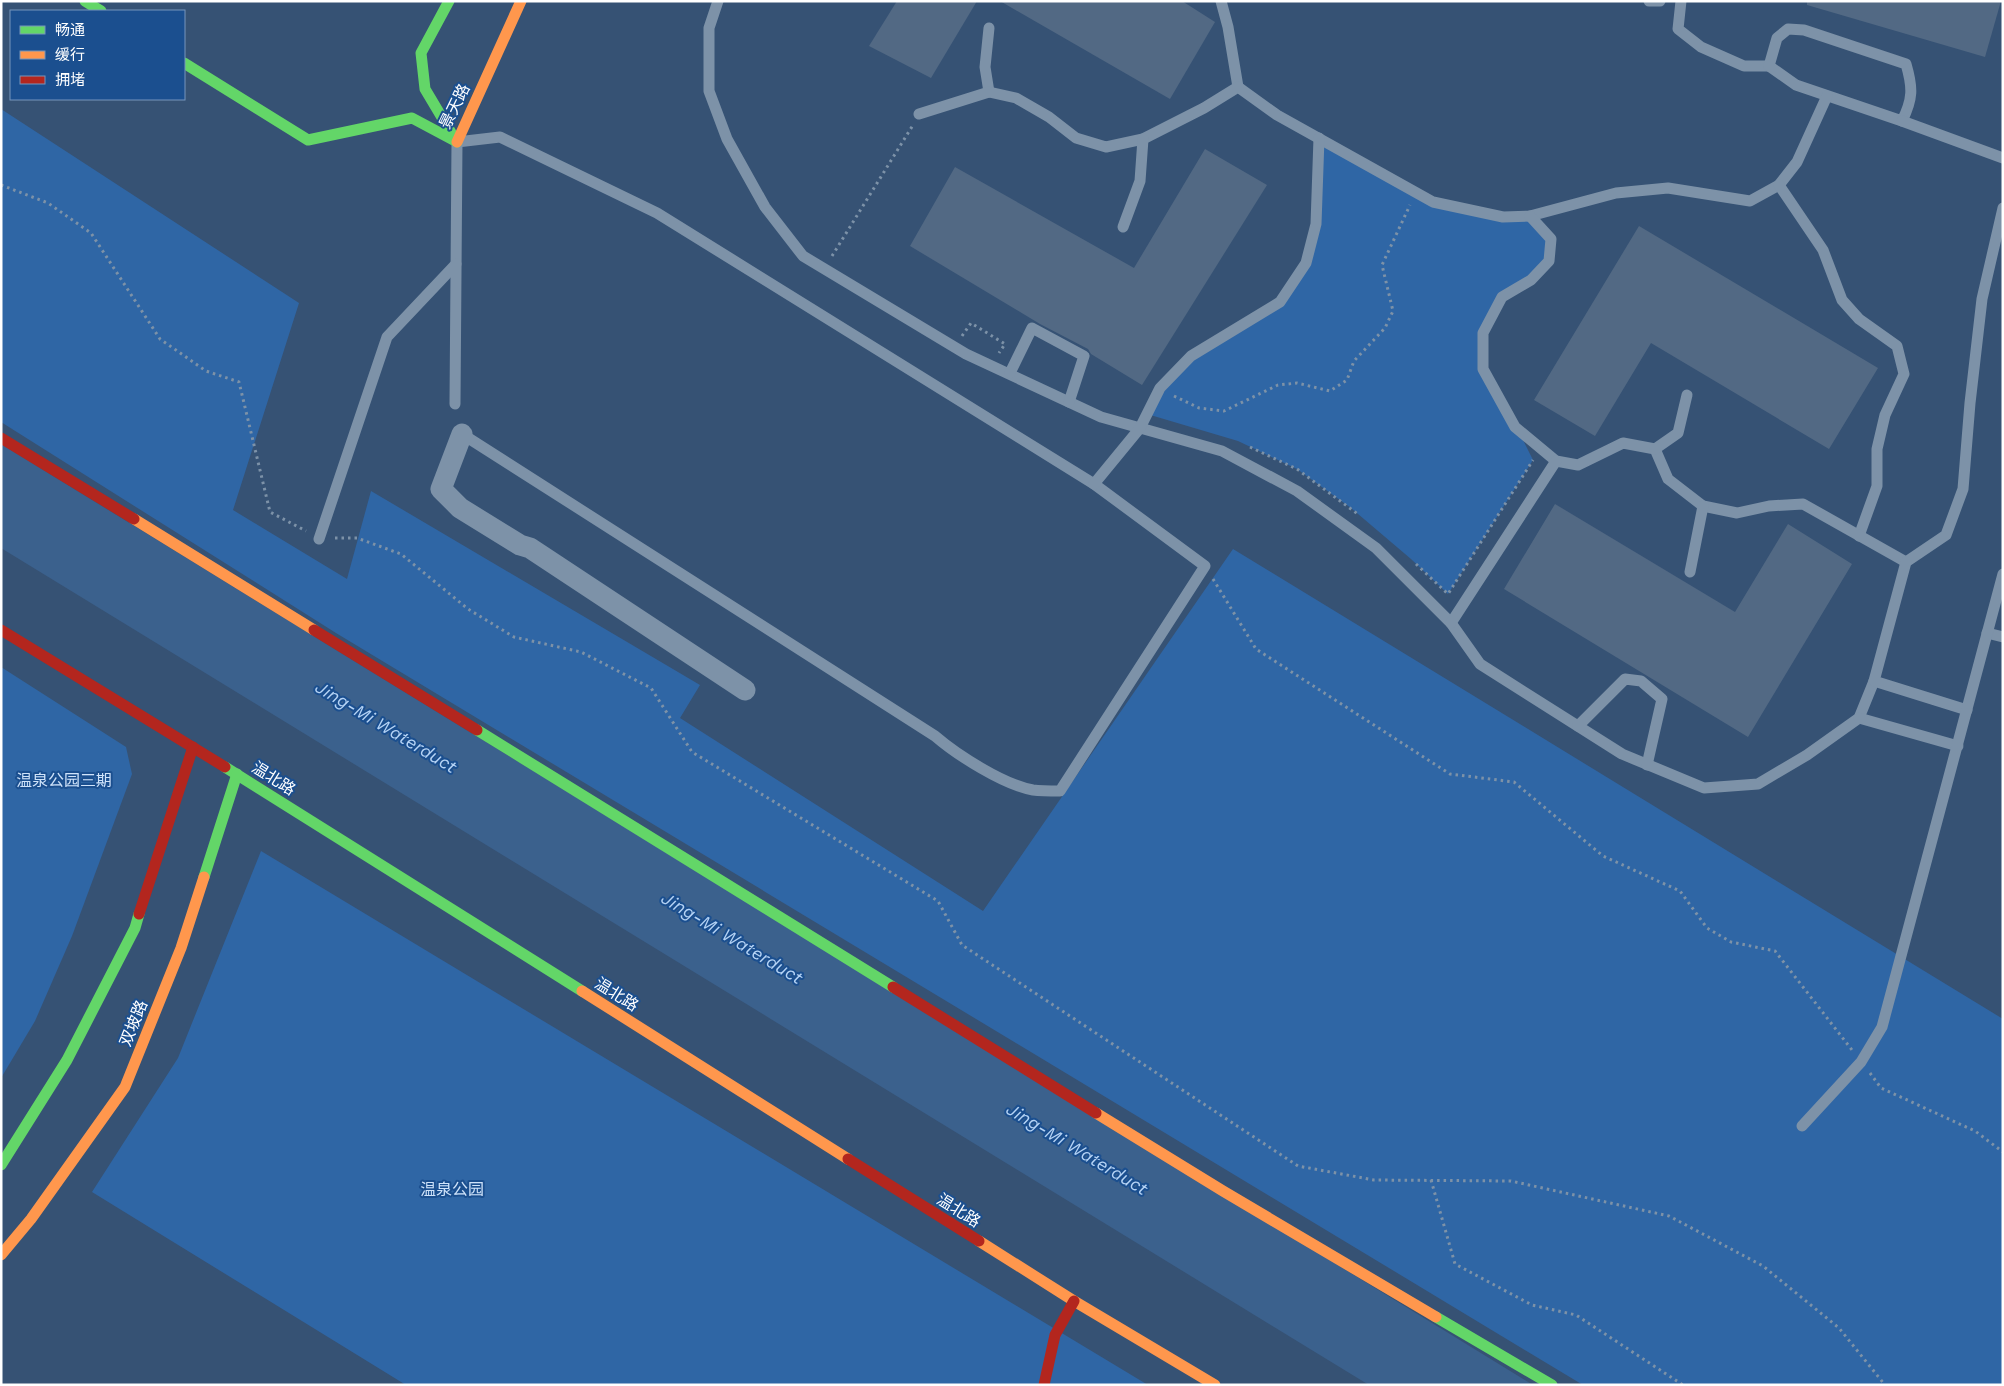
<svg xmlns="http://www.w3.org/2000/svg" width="2004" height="1386" font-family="'Work Sans','Noto Sans SC',sans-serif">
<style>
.green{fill:#2f66a5}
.water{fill:#3b618d}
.building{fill:#526984}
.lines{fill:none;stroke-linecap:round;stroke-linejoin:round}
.path{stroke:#7d92a8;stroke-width:3;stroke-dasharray:2.5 4;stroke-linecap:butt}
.lane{stroke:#7d92a8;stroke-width:11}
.street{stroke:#7d92a8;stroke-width:21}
.fast{stroke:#63d668;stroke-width:11}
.slow{stroke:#ff974d;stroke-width:11}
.jam{stroke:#b3261e;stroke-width:11}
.labels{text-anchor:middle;stroke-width:4;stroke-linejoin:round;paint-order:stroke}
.street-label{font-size:16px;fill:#fff;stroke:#1b4f8f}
.park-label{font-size:16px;fill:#cfe3fa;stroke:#1b4f8f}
.water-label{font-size:18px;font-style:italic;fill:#b5d3f5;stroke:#1b4f8f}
</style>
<rect width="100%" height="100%" fill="#365274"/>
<g class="green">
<polygon points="1,109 299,303 233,510 347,579 371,491 700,685 680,718 983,911 1233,549 2003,1019 2003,1385 1583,1385 336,633 1,422"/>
<polygon points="1319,138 1433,202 1530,216 1551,239 1549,261 1502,297 1483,333 1483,369 1524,442 1533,460 1448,594 1411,559 1351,508 1297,469 1238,441 1147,414 1191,356 1280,302 1306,263 1316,224"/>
<polygon points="1,667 126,747 132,774 72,936 35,1021 1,1078"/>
<polygon points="261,851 1148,1385 406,1385 92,1192 178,1058"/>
</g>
<polygon class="water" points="1,444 1533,1385 1369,1385 1,548"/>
<g class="building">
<polygon points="897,1 977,1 931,78 869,46"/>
<polygon points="1000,1 1182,1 1215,22 1170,99"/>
<polygon points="1807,1 2001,1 1985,57 1807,5"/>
<polygon points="1205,149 1267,185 1142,385 1091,354 1088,349 1040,324 910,246 955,167 1134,268"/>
<polygon points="1639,226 1878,368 1829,449 1651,343 1595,436 1534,400"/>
<polygon points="1555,504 1735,612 1788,524 1852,564 1748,737 1504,589"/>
</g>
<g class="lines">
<g class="path">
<polyline points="1,185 48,203 91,233 160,339 206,371 239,382 270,512 306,531"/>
<polyline points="832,256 913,125"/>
<polyline points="962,336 971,323 1005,344 999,353"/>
<polyline points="1174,396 1199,408 1224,411 1278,385 1297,383 1330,391 1347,380 1354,361 1385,328 1393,311 1382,265 1410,205"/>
<polyline points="1250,447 1297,469 1359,515"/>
<polyline points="335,538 357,538 401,554 468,609 514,637 581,652 651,688 692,752 938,901 962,945 1298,1166 1374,1180 1511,1181 1669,1216 1763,1266 1839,1328 1885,1385"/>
<polyline points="1416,564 1448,594 1533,460"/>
<polyline points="1213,579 1256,649 1450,774 1514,782 1603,856 1680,891 1707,928 1731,942 1775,951 1852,1050"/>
<polyline points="1870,1073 1881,1088 1975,1131 2003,1152"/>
<polyline points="1431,1180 1455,1264 1532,1305 1576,1315 1683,1385"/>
</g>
<g class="lane">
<polyline points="718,1 709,28 709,91 727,139 765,207 803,256 966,354 1101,417 1222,451 1297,491 1376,548 1451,623 1480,664 1622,754 1704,788 1758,784 1807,755 1859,718 1874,681"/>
<polyline points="1221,1 1228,27 1238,87"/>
<polyline points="1649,1 1660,1"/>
<polyline points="1681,1 1678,29 1701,47 1744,66 1769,66"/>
<polyline points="989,28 985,67 989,92"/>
<path d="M 1788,29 L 1804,30 L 1906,64 C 1913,88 1913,99 1902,121 L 1796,85 L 1769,66 L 1777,38 Z"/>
<polyline points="919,114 989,92 1016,98 1049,117 1076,138 1106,147 1143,139 1204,108 1238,87 1277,115 1433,202 1503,217 1530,216 1616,193 1668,188 1750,201 1779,185 1797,162 1827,96"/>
<polyline points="1902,121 2003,158"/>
<polyline points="1779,185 1823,250 1842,300 1859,319 1897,346 1904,374 1885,415 1877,449 1877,486 1859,536"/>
<polyline points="1530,216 1551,239 1549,261 1531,280 1502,297 1483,333 1483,369 1515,427 1556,461 1578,465 1623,443 1655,449 1668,479 1703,506 1737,513 1769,506 1803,504 1906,562"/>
<polyline points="1123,227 1140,181 1143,139"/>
<polyline points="1010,373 1032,328 1084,356 1069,402"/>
<path d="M 455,404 L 457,142 L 500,137 L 657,213 L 1094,484 L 1205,566 L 1060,791 C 1051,791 1041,791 1033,790 C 1004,785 957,755 935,736 L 462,434"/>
<polyline points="1655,449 1678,433 1687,395"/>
<polyline points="1094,484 1140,428 1160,388 1191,356 1280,302 1306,263 1316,224 1319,138"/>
<polyline points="319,539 387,337 456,264"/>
<polyline points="1690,572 1703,506"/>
<polyline points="1451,623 1556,461"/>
<polyline points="1987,633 2003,637"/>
<polyline points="1967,710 1874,681 1906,562 1946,535 1963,489 1970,403 1982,299 2003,208"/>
<polyline points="1859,718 1958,746"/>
<polyline points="1578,726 1625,679 1641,681 1662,699 1647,765"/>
<polyline points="1802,1126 1861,1062 1882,1027 2003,574"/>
</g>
<polyline class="street" points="462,434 441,489 460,508 520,545 530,548 745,690"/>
<g class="fast">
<polyline points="85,1 101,11"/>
<polyline points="449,1 421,53 425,89 456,141"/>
<polyline points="184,63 308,140 412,118 457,142"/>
<polyline points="477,730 893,987"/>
<polyline points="225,767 582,991"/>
<polyline points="204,877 237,774"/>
<polyline points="1,1165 67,1060 135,928 139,914"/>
<polyline points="1436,1317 1552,1385"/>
</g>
<g class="slow">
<polyline points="457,142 521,1"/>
<polyline points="134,519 314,630"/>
<polyline points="582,991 848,1159"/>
<polyline points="1096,1113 1223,1191 1436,1317"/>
<polyline points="979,1241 1074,1301 1215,1385"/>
<polyline points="1,1255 31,1219 125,1087 181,948 204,877"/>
</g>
<g class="jam">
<polyline points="1,438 134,519"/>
<polyline points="1,630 225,767"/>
<polyline points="314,630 477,730"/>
<polyline points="139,914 193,747"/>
<polyline points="893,987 1096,1113"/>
<polyline points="848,1159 979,1241"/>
<polyline points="1044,1385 1055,1335 1074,1301"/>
</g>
</g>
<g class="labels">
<g class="street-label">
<text transform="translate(454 106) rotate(-64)" y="6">景天路</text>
<text transform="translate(274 778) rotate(32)" y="6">温北路</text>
<text transform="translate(617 994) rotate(32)" y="6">温北路</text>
<text transform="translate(133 1023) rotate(-68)" y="6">双坡路</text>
<text transform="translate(959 1210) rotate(32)" y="6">温北路</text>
</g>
<g class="park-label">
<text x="64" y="786">温泉公园三期</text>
<text x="452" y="1195">温泉公园</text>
</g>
<g class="water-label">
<text transform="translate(386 727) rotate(31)" y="6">Jing-Mi Waterduct</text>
<text transform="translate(732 938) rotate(31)" y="6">Jing-Mi Waterduct</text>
<text transform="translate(1077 1149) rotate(31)" y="6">Jing-Mi Waterduct</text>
</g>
</g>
<rect width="2004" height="1386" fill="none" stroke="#ffffff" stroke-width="5"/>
<rect x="10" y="10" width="175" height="90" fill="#1b4f8f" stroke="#7695bc"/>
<rect x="20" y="26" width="25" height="8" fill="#63d668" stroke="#7695bc"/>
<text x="55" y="35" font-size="15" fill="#ffffff">畅通</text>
<rect x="20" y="51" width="25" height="8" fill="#ff974d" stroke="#7695bc"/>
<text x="55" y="60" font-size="15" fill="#ffffff">缓行</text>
<rect x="20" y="76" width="25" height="8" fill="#b3261e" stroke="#7695bc"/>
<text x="55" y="85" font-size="15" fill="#ffffff">拥堵</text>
</svg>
